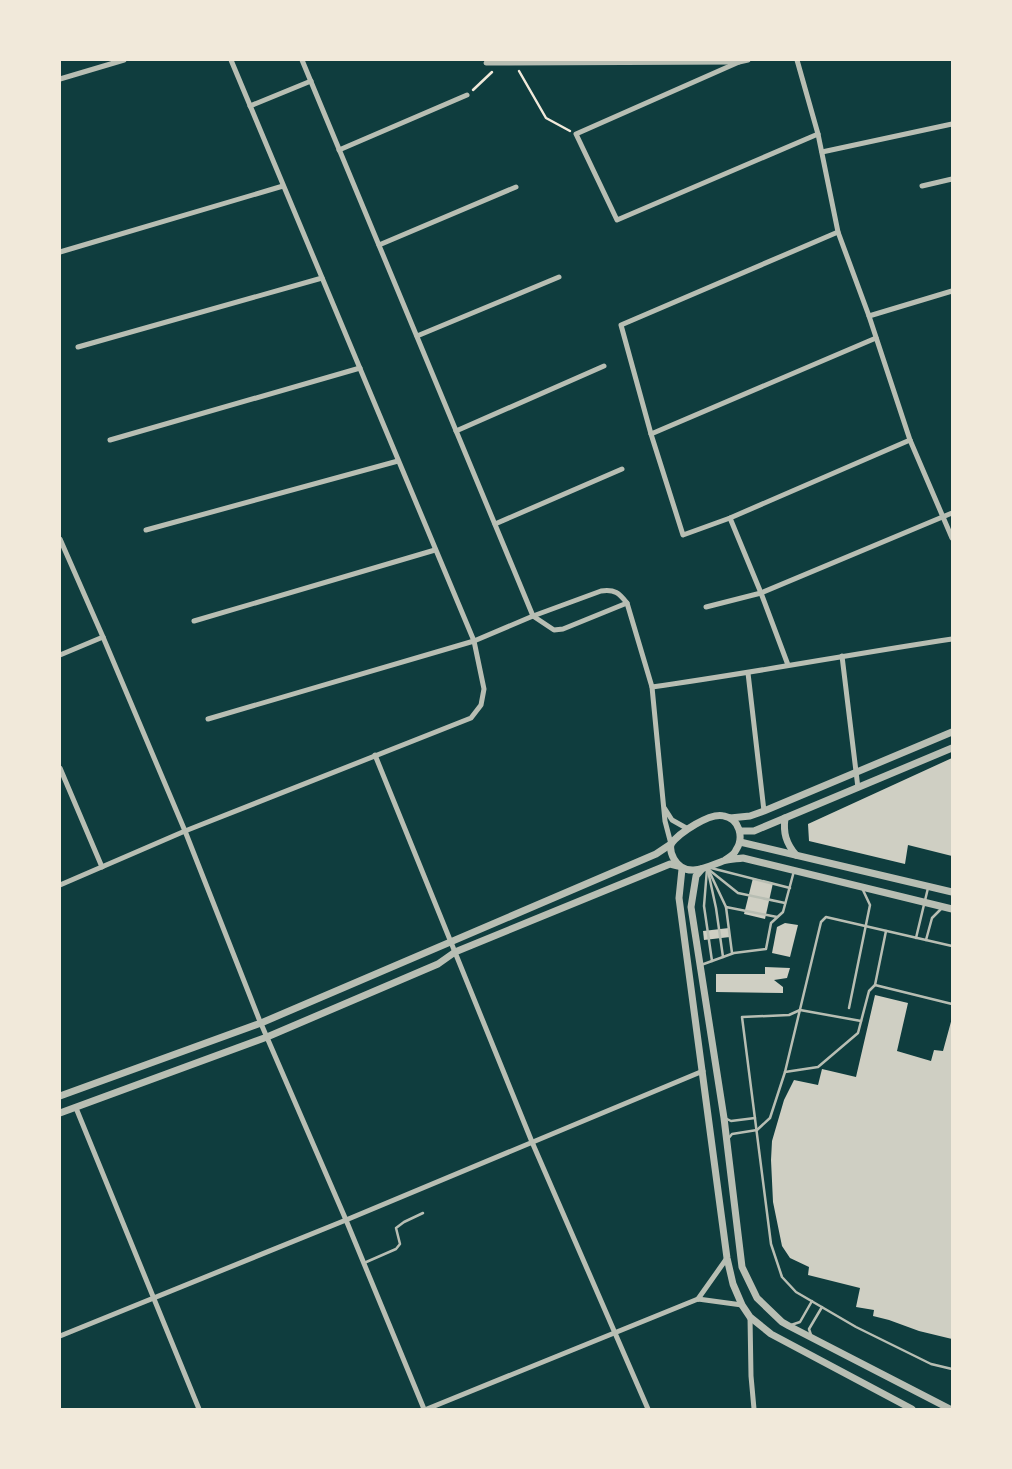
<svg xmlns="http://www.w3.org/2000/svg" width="1012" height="1469" font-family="Jost,sans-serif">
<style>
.building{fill:#cfcfc3}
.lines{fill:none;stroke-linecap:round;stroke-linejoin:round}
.path{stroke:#f1e9da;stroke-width:2.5}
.service{stroke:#b8beb3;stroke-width:2.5}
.minor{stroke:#b8beb3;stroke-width:5}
.tertiary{stroke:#b8beb3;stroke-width:7}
</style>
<rect width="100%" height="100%" fill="#0f3d3e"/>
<g class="building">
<polygon points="952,758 952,856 908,845 905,864 809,841 808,824"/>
<polygon points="753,878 773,883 765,919 744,914"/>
<polygon points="785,923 798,925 790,957 772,953 777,927"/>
<polygon points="729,928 730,937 704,940 703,931"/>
<polygon points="765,967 790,968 787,978 774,980 783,987 783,993 716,992 716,974 765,974"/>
<polygon points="875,995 908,1003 897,1051 931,1061 934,1050 943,1051 952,1018 952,1339 919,1331 889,1320 873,1316 874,1310 856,1307 860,1288 808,1275 809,1267 790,1258 782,1246 773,1202 771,1160 772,1141 784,1100 794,1080 818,1085 822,1069 856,1077"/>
</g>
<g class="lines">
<g class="path">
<polyline points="519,71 546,118 570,131"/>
<polyline points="473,90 492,72"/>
</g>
<g class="service">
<polyline points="711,868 790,888"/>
<polyline points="707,869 704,906 712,961"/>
<polyline points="708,869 738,893 785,903"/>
<polyline points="708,871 716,908 723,957"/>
<polyline points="709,871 726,907"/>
<polyline points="916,938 928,888"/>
<polyline points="926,940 932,918 941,909"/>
<polyline points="732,953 726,907 777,917"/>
<polyline points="701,965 734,953 766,949 771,923 783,912 794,871"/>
<polyline points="875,985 952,1004"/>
<polyline points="849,1008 870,905 862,888"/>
<polyline points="861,1021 800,1010 789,1015 742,1017 771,1244 782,1277 796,1292 856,1327 931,1364 952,1369"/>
<polyline points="785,1072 818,1067 858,1033 869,991 875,985 886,931"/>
<polyline points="725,1118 731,1121 755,1118"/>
<polyline points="728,1139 732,1134 757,1130 770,1118 785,1072 821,922 826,917 952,946"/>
<polyline points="364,1263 396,1249 400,1244 396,1228 404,1222 423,1213"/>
<polyline points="791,1325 800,1322 812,1301"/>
<polyline points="811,1335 809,1329 822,1307"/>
</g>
<g class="minor">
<polyline points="302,60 533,616 554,630 563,629 627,603"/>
<polyline points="797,60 818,134 838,232 869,316 910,440 952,538"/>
<polyline points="739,62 576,134 617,220 818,134"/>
<polyline points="486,63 739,62 748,60"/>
<polyline points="60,79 124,60"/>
<polyline points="250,106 311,81"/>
<polyline points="339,150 467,95"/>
<polyline points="822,152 952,124"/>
<polyline points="922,186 952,179"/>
<polyline points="838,232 621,325 651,434 683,535 730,518 910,440"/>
<polyline points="379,245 516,187"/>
<polyline points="60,252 283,186"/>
<polyline points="869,316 952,291"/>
<polyline points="417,336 559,277"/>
<polyline points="78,347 322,278"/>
<polyline points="456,431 604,366"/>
<polyline points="651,434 876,338"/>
<polyline points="110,440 360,368"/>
<polyline points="730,518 761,593 788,665"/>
<polyline points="495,524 622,469"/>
<polyline points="146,530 398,461"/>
<polyline points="60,539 103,637 185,831 259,1019 346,1220 424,1409"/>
<polyline points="706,607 761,593 952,513"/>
<polyline points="194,621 435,550"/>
<polyline points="60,655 103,637"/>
<polyline points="842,656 858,788"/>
<polyline points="748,673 764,811"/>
<path d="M 652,687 C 752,673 852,654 952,639"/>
<path d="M 208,719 L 474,641 L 533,616 L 601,591 C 615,589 619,593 627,603 L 652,687 L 665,821 L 671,844"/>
<polyline points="375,755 532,1142 648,1409"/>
<polyline points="60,768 102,867"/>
<polyline points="665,809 672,820 688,829"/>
<polyline points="60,885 185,831 471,718 481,705 484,689 474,641 231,60"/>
<polyline points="76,1108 199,1409"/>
<polyline points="698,1299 727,1258"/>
<polyline points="750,1317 751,1376 754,1409"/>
<polyline points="60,1336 346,1220 703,1071"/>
<polyline points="427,1409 698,1299 742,1305"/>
</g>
<g class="tertiary">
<polyline points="730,818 750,816 764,811 952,732"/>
<path d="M 785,818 C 783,833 786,843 796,855"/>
<polyline points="740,831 754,831 952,748"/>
<polyline points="740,842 952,892"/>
<path d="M 725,860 C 729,857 734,855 736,850 C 744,838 740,819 724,816 C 710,812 679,833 671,844 C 670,849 671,854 674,859 C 685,879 707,867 723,861 C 729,859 737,859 743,858 L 952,909"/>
<polyline points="682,869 679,898 727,1258 733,1284 742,1305 750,1317 771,1334 912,1409"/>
<polyline points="702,869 696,876 691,907 724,1118 742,1267 757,1298 782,1322 789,1326 950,1409"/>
<polyline points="60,1096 261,1023 656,854 671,844"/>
<polyline points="60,1113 267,1037 438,964 455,952 670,864 678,866"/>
</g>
</g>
<rect width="1012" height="1469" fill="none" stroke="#f1e9da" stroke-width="122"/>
</svg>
